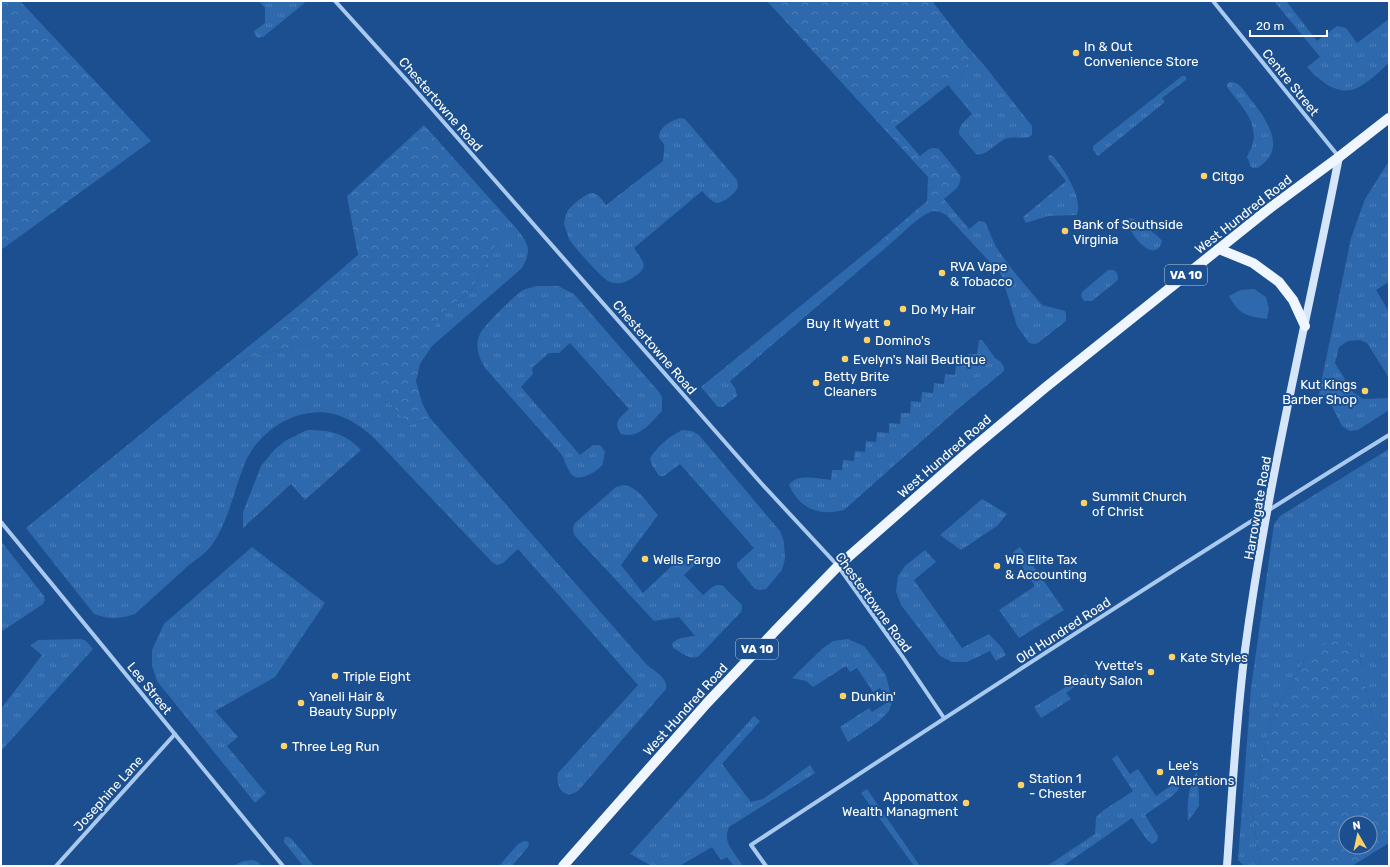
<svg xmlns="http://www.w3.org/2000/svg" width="1390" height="867" font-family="Rubik,sans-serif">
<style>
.grass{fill:url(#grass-tufts)}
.forest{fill:url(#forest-crowns);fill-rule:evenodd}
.garden{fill:#2e69ad}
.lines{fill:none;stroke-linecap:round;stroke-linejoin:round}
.minor{stroke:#a9c9ee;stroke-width:4}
.secondary{stroke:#d6e6fa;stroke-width:8}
.primary{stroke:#f0f6ff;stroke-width:10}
.poi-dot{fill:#ffd166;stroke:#1b4f8f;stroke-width:1.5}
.labels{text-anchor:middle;stroke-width:4;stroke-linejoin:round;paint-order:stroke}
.shield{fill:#1b4f8f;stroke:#bbcadd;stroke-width:1}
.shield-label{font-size:12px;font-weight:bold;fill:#fff}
.poi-label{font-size:13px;fill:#fff;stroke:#1b4f8f;text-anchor:start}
.street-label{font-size:13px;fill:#fff;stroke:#1b4f8f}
</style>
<defs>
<pattern id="grass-tufts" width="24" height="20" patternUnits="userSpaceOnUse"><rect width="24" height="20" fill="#2e69ad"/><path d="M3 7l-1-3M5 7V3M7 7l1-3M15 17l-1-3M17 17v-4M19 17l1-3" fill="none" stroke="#4d80b9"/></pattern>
<pattern id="forest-crowns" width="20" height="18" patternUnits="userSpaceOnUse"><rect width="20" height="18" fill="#2e69ad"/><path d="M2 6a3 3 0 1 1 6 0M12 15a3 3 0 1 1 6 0" fill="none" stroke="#4d80b9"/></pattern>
</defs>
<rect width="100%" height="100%" fill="#1b4f8f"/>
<g class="grass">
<polygon points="259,1 307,1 263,37 258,38 255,35 254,31 265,23 265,8"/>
<path d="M 1274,1 L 1286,1 L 1317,41 L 1337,26 L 1346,28 L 1357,43 L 1389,19 L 1389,63 C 1380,71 1370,81 1359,87 C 1339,98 1320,81 1307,67 L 1320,57 Z"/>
<path d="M 967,46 L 984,65 L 1032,126 L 1032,135 C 1026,141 1014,135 1005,139 C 996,143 986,157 976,154 L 959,134 C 958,125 966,120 972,114 L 948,85 L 962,74 L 970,55 Z"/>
<polygon points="1182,76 1185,76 1187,79 1162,98 1165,102 1098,156 1093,150 1093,146"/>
<path d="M 1230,82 C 1240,81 1246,94 1252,101 C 1265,118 1285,145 1264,163 C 1259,167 1257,170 1251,167 L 1247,157 C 1248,153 1251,150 1252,146 C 1260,123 1239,103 1227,87 L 1227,84 Z"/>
<path d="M 680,118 L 685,119 L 737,180 C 737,181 738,185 738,186 C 737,193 723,203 717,203 C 711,202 706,195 702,191 L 634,248 C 642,261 651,266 634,277 C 627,282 617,286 608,281 C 602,278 573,246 569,239 C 568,235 565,228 564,224 C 564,221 566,215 567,212 C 569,207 587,192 593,193 C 599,194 603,201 606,205 L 663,161 C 663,157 665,149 664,145 C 663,141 659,140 659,136 C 659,127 673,120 680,118 Z"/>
<path d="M 1049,155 L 1053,156 C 1064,170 1083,196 1077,215 L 1048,216 L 1026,223 L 1023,217 L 1066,181 L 1048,158 Z"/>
<polygon points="1389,161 1389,282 1376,290 1389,312 1389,334 1387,336 1389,339 1389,378 1367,343 1360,340 1348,341 1339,347 1335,363 1346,381 1341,384 1363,399 1388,398 1389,410 1358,430 1350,431 1342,426 1327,396 1322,399 1318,398 1351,238 1365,199"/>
<polygon points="948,204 969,229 979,221 985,222 996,247 1003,257 1015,273 1042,305 1065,311 1066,315 1066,321 1038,343 1034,344 1029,343 1017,326 1001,274 946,215"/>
<path d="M 500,210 C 508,220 528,238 528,250 C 528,257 525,263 522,268 L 432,346 L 431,332 L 442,313 L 471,291 L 500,237 Z"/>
<path d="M 1131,218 C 1136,219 1160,237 1162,241 C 1155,267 1126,232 1128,219 Z"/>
<polygon points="879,242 890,244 730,381 735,388 737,396 723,407 718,407 701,387"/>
<path d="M 1108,270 C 1116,269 1118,273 1118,280 L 1092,301 L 1084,301 L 1081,296 L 1082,292 Z"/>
<path d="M 538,286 L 558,286 L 574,294 L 659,392 L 662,397 L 662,411 C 650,423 640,439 621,434 C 612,421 621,417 629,409 L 570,343 L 559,353 L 549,353 L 532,368 L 533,374 L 521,387 L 580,455 L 593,445 L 600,445 L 605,452 C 604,456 604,461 602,465 C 598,471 582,480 575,477 C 568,473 565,461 562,455 L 486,369 C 479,359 474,346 480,334 C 483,326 515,295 523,290 C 527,288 533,287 538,286 Z"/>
<path d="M 979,340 L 982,340 L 995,358 L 1001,362 L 1004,367 L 1004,371 L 959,408 L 844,510 C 820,516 800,510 789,485 C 797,473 818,479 831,480 L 832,470 L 842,470 L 843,460 L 854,461 L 855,451 L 865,452 L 866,441 L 876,442 L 877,432 L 889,433 L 889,423 L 900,424 L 901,413 L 910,413 L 911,401 L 921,402 L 922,392 L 933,393 L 934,383 L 944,384 L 945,374 L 955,375 L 956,363 L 966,364 L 968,354 L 977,354 Z"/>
<path d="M 305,344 L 349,355 L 409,425 L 430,418 L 647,665 C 656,672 668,678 666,689 L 579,790 C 565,802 555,787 558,773 L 638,685 L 518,549 L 503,563 L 497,565 L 492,562 L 377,441 C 365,429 351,419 334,414 C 298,405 259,430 245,463 C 234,490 229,520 212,545 C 207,552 197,559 189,565 C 171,581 153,598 135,614 C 118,619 111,620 94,614 L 26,528 L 207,380 L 251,357 Z"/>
<path d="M 307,430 C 330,430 345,433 361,450 L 305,500 L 291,484 L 243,528 L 243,512 L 261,466 L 275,449 L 285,441 Z"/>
<path d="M 683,430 L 692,431 L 699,435 L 780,531 L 784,542 L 785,559 L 782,570 L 766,589 L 760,590 L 755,589 L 737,567 L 737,563 L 754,548 L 680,464 L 664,476 L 659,476 L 652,465 L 650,459 C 655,448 672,434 683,430 Z"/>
<polygon points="1389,449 1389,742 1372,717 1358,649 1309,651 1271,721 1252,807 1260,866 1244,866 1238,860 1251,688 1274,524 1280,516"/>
<path d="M 623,485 C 638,486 648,504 658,515 L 621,565 L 643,593 L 677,561 L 691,554 L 698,562 L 684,575 L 703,595 C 709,591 714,582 723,586 L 742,605 L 742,608 L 741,612 L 699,656 C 690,661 681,652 673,648 L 672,644 C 676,637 688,637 695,636 L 679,617 L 654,621 L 575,536 C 573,531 572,528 575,523 L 616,487 Z"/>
<polygon points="982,499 1007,514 997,526 961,550 940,535"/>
<polygon points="1,541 44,596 45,600 43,604 1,632"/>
<polygon points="252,547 325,603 275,677 215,711 238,737 227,746 266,793 255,803 157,681 152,666 152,650 164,624"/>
<polygon points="1020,547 1064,610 1019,638 999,610 1035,586 1013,552"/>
<polygon points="925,550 936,562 914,580 962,648 989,634 1002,648 1006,655 996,661 990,651 967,662 952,662 940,656 901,605 896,591 898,576 905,566"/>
<polygon points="81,639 86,641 93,649 1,751 1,709 42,655 32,647 31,645 38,640"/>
<polygon points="848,639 864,646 886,675 892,701 889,711 879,721 848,742 840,727 869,708 872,712 888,702 880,688 873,692 857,668 850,672 846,666 813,687 806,681 792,678 823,648 833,641"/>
<polygon points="1086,674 1088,677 1066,693 1071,699 1041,718 1034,707"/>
<path d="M 754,716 L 760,721 L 722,764 L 751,802 L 763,799 L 810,765 L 815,773 L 729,827 C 722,843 734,853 743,866 L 734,866 L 727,857 L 721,860 L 712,847 L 679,866 L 652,866 L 630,854 Z"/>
<polygon points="1117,755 1130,774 1138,769 1156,796 1182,778 1178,790 1171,797 1145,815 1158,836 1157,841 1152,844 1147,840 1132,818 1063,866 1047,866 1095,834 1096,817 1104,810 1133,791 1112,759"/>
<path d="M 1197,771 L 1199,796 L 1199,806 L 1188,821 C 1187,799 1188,791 1197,771 Z"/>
<polygon points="285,837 288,837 291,838 314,866 303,866 284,842 284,839"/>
<polygon points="524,841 527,841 529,843 528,847 512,866 499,866 518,844"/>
<polygon points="253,860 258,862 262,866 233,866 243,861"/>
</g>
<g class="forest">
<polygon points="1,1 20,1 151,141 1,250"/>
<path d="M 767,1 L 932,1 L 967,46 L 970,55 L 970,57 L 962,74 L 895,127 L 920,156 C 927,151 930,146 939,149 L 960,175 C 963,186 952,192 944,199 L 948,204 L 946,215 C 942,213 939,211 934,211 C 921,213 900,236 890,244 L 879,242 L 927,201 L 928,177 Z"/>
<polygon points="424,125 500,210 500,237 471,291 442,313 432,332 432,346 420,364 416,381 422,403 430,418 409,425 348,355 305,344 251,357 207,380 302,303 358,255 347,196"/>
<path d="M 1335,640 L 1358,649 L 1372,717 L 1389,742 L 1389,843 L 1352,866 L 1260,866 L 1252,807 L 1271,721 L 1309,651 ZM 1346,823 L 1370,823 L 1370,847 L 1346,847 Z"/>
</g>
<g class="garden">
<path d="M 1254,289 L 1266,297 L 1269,309 L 1267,319 C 1247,316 1239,315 1229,296 L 1240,290 Z"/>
<polygon points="867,789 920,866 914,866 861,793"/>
<polygon points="726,834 727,843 743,866 734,866 727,857 721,860 712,847 679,866 670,866"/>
</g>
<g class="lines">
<g class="minor">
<polyline points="335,1 411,85 761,483 838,566 900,653 944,718"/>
<polyline points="1213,1 1339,157"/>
<polyline points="1,522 283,866"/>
<polyline points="56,866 175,734"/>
<path d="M 766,866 L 751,845 C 962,706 1174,568 1389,435"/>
</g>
<path class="secondary" d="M 1227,866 C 1232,794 1236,722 1245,650 C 1267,484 1307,321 1339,157"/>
<g class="primary">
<polyline points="1219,249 1253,263 1279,282 1293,300 1305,326"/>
<polyline points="563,866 707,703 776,630 838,566 968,452 1046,387 1270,208 1339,157 1389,118"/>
</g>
</g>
<g class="poi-dot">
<circle cx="1076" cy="53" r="4"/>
<circle cx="1204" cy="176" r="4"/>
<circle cx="1065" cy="231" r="4"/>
<circle cx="942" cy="273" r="4"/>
<circle cx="903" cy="309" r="4"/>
<circle cx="887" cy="323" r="4"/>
<circle cx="867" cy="340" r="4"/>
<circle cx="845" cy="359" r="4"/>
<circle cx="816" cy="383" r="4"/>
<circle cx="1365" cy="391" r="4"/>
<circle cx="1084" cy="503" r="4"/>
<circle cx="645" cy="559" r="4"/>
<circle cx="997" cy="566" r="4"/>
<circle cx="1172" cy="657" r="4"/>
<circle cx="1151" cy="672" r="4"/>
<circle cx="335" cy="676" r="4"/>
<circle cx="843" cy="696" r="4"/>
<circle cx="301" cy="703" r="4"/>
<circle cx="284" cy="746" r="4"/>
<circle cx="1160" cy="772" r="4"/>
<circle cx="1021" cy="785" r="4"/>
<circle cx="966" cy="803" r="4"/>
</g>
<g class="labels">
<g class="shield">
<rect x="1165" y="265" width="42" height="20" rx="3"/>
<rect x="736" y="639" width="42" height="20" rx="3"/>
</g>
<g class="shield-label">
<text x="1186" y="279">VA 10</text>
<text x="757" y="653">VA 10</text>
</g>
<g class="poi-label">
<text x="1084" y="51">In &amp; Out<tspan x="1084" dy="15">Convenience Store</tspan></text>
<text x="1212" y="181">Citgo</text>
<text x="1073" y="229">Bank of Southside<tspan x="1073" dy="15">Virginia</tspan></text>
<text x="950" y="271">RVA Vape<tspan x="950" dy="15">&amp; Tobacco</tspan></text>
<text x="911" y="314">Do My Hair</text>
<text x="879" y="328" text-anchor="end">Buy It Wyatt</text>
<text x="875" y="345">Domino's</text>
<text x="853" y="364">Evelyn's Nail Beutique</text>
<text x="824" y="381">Betty Brite<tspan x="824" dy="15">Cleaners</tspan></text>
<text x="1357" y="389" text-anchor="end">Kut Kings<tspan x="1357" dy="15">Barber Shop</tspan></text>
<text x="1092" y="501">Summit Church<tspan x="1092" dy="15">of Christ</tspan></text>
<text x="653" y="564">Wells Fargo</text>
<text x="1005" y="564">WB Elite Tax<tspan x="1005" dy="15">&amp; Accounting</tspan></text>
<text x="1180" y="662">Kate Styles</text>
<text x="1143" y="670" text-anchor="end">Yvette's<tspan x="1143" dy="15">Beauty Salon</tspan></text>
<text x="343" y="681">Triple Eight</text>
<text x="309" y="701">Yaneli Hair &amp;<tspan x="309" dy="15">Beauty Supply</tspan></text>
<text x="851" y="701">Dunkin'</text>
<text x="292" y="751">Three Leg Run</text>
<text x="1168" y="770">Lee's<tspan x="1168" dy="15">Alterations</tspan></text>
<text x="1029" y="783">Station 1<tspan x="1029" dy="15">- Chester</tspan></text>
<text x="958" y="801" text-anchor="end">Appomattox<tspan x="958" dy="15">Wealth Managment</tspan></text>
</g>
<g class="street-label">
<text transform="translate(1291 82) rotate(51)" y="5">Centre Street</text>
<text transform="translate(441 104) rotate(49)" y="5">Chestertowne Road</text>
<text transform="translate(1243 214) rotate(-38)" y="5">West Hundred Road</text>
<text transform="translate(655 347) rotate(49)" y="5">Chestertowne Road</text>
<text transform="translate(944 456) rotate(-41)" y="5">West Hundred Road</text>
<text transform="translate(1257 508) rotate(-80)" y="5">Harrowgate Road</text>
<text transform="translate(874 602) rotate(54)" y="5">Chestertowne Road</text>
<text transform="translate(1063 630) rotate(-33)" y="5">Old Hundred Road</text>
<text transform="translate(150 688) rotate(51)" y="5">Lee Street</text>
<text transform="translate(685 709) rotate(-48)" y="5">West Hundred Road</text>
<text transform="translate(108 793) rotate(-48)" y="5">Josephine Lane</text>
</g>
</g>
<rect width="1390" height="867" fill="none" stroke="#ffffff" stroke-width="4"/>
<g transform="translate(1358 835) rotate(351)"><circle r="19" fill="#1b4f8f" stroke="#7695bc"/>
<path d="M0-3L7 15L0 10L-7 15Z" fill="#ffd166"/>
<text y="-6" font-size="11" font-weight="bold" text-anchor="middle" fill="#ffffff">N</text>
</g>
<path d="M1250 30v6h77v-6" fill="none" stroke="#ffffff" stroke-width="2"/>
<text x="1256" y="30" font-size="12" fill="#ffffff" stroke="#1b4f8f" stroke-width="3" paint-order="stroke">20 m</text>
</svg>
